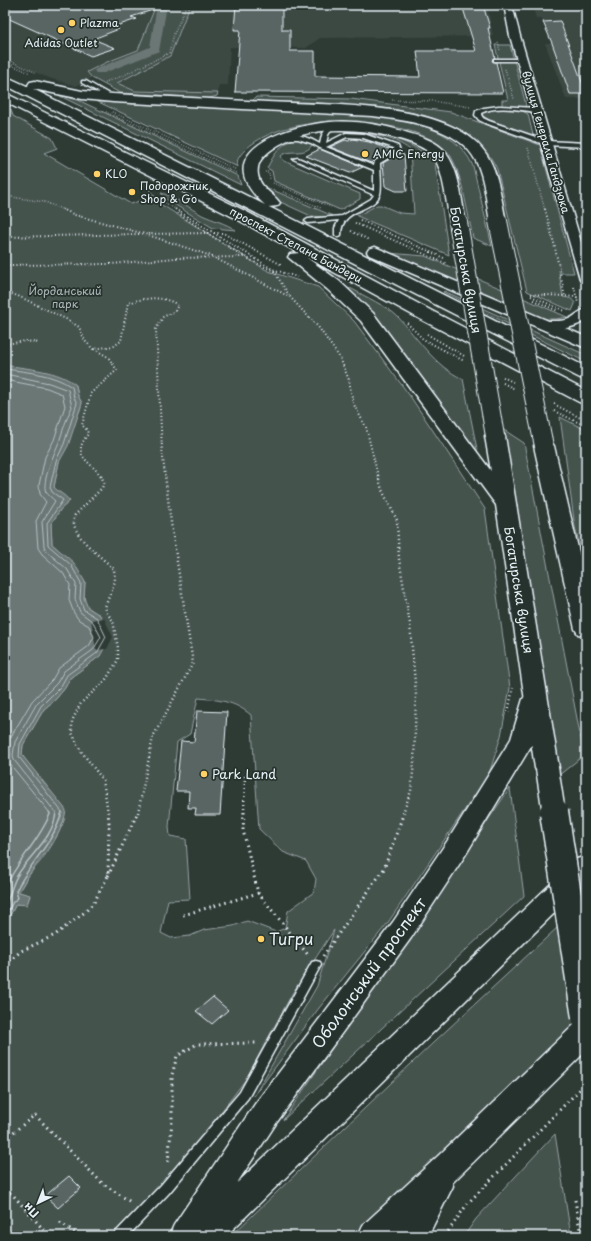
<svg xmlns="http://www.w3.org/2000/svg" width="591" height="1241" font-family="'Playpen Sans',sans-serif">
<style>
.built{fill:#3b4843}
.green{fill:#45524e;stroke:#96a2a3;fill-rule:evenodd}
.water{fill:#6b7775;stroke:#9da8a9}
.pier{fill:#2e3b35}
.lines{fill:none;stroke-linecap:round;stroke-linejoin:round}
.shore-far1{stroke:#b6c0c4;stroke-width:1}
.shore{stroke:#b6c0c4;stroke-width:1.5}
.canal{fill:#6b7775;fill-rule:evenodd}
.building{fill:#596563;stroke:#e8f1f8}
.lane-casing{stroke:#e8f1f8;stroke-width:3}
.street-casing{stroke:#e8f1f8;stroke-width:3}
.secondary-casing{stroke:#e8f1f8;stroke-width:3}
.primary-casing{stroke:#e8f1f8;stroke-width:3}
.path-far3{stroke:#e8f1f8;stroke-width:1.5;stroke-dasharray:0.5 2;stroke-linecap:butt}
.path-far2{stroke:#e8f1f8;stroke-width:2;stroke-dasharray:1 2.5;stroke-linecap:butt}
.path-far1{stroke:#e8f1f8;stroke-width:2.5;stroke-dasharray:1 3;stroke-linecap:butt}
.path{stroke:#e8f1f8;stroke-width:3;stroke-dasharray:1.5 4;stroke-linecap:butt}
.lane{fill:#26332d;fill-rule:evenodd}
.street{fill:#26332d;fill-rule:evenodd}
.secondary{fill:#26332d;fill-rule:evenodd}
.primary{fill:#26332d;fill-rule:evenodd}
.primary-bridge-far2-casing{stroke:#e8f1f8;stroke-width:20;stroke-linecap:butt}
.primary-bridge-far1-casing{stroke:#e8f1f8;stroke-width:25;stroke-linecap:butt}
.primary-bridge-casing{stroke:#e8f1f8;stroke-width:31;stroke-linecap:butt}
.primary-bridge-far2{stroke:#26332d;stroke-width:18}
.primary-bridge-far1{stroke:#26332d;stroke-width:22}
.primary-bridge{stroke:#26332d;stroke-width:28}
.poi-dot{fill:#ffd166;stroke:#26332d;stroke-width:1.5}
.labels{text-anchor:middle;stroke-width:3.5;stroke-linejoin:round;paint-order:stroke}
.far-poi-label{font-size:11px;fill:#e8f1f8;stroke:#26332d;text-anchor:start}
.far-street-label{font-size:11px;fill:#e8f1f8;stroke:#26332d}
.far-park-label{font-size:11px;fill:#afb9bc;stroke:#26332d}
.street-label{font-size:13px;fill:#e8f1f8;stroke:#26332d}
.poi-label{font-size:13px;fill:#e8f1f8;stroke:#26332d;text-anchor:start}
.near-poi-label{font-size:16px;fill:#e8f1f8;stroke:#26332d;text-anchor:start}
.near-street-label{font-size:16px;fill:#e8f1f8;stroke:#26332d}
</style>
<rect width="100%" height="100%" fill="#2e3b35"/>
<filter id="ink" filterUnits="userSpaceOnUse"><feTurbulence type="fractalNoise" baseFrequency=".025" numOctaves="2"/><feDisplacementMap in="SourceGraphic" scale="8" xChannelSelector="R" yChannelSelector="G"/><feConvolveMatrix kernelMatrix="1 2 1 2 8 2 1 2 1" color-interpolation-filters="sRGB"/></filter>
<g filter="url(#ink)">
<g class="built">
<polygon points="5,5 156,5 138,50 107,62 87,72 92,78 76,86 49,78 5,60"/>
<polygon points="190,5 487,5 493,36 320,38 306,48 230,47 228,85 219,85 218,93 135,91 117,83 170,56"/>
<polygon points="532,5 586,5 586,105 584,99 566,99 545,43 551,43 541,18 536,18"/>
</g>
<g class="green">
<polygon points="156,5 190,5 170,56 117,83 135,91 218,93 217,96 210,98 120,93 92,78 87,72 107,62 138,50"/>
<polygon points="495,45 510,45 526,105 524,107 502,106 502,100 508,100"/>
<polygon points="58,95 78,100 238,176 241,185"/>
<path d="M 256,97 L 351,99 L 451,112 L 540,145 L 574,273 L 559,273 L 563,297 C 569,298 573,298 575,304 L 572,311 L 527,291 L 497,169 C 466,102 362,107 299,103 C 285,103 267,105 253,100 Z"/>
<path d="M 94,100 L 133,104 L 364,115 C 403,120 455,125 473,166 L 492,246 L 473,238 C 468,216 461,166 447,151 C 416,120 332,117 292,127 C 276,130 258,138 246,149 C 241,154 235,160 238,167 Z"/>
<path d="M 5,106 L 11,110 L 13,116 L 52,138 L 57,148 L 44,153 L 131,204 L 149,197 L 268,271 L 318,287 L 354,321 L 410,396 L 485,509 L 510,688 L 501,736 L 489,774 L 387,924 L 319,1008 L 254,1096 L 317,986 L 334,930 L 292,994 L 246,1079 L 127,1236 L 5,1236 L 5,925 L 16,904 L 27,904 L 30,896 L 19,892 C 25,880 31,872 40,862 C 51,848 59,834 65,818 L 22,755 L 23,745 L 44,709 L 55,700 L 65,688 L 70,678 L 100,656 L 100,615 C 82,605 84,602 85,582 L 61,552 L 52,544 L 51,524 L 60,510 L 69,501 C 64,494 59,493 54,487 L 59,462 L 80,410 L 82,403 L 78,396 L 76,385 L 51,374 L 5,365 ZM 198,698 C 220,700 234,701 251,715 L 259,829 L 283,852 L 306,861 L 316,879 L 314,892 L 288,911 L 285,928 L 276,932 L 247,921 L 233,926 L 204,930 L 190,936 L 171,938 L 161,933 L 168,900 L 190,899 L 186,839 L 170,836 L 169,827 L 177,742 L 190,734 Z"/>
<path d="M 488,110 C 500,109 518,107 528,114 L 533,135 L 490,120 L 483,116 L 482,113 Z"/>
<path d="M 344,132 C 376,134 413,137 435,164 L 449,255 L 357,216 L 377,205 L 381,205 L 400,213 L 414,214 L 410,150 C 392,135 366,134 344,132 Z"/>
<path d="M 296,139 L 310,142 L 312,145 C 305,157 289,148 281,156 L 284,161 L 360,194 L 360,199 L 340,210 L 274,181 L 272,171 L 267,168 C 274,155 280,143 296,139 Z"/>
<polygon points="261,185 333,216 324,217 311,216 274,199"/>
<path d="M 161,193 C 172,195 191,209 202,215 C 213,220 225,223 236,230 L 213,228 L 167,200 Z"/>
<polygon points="388,253 425,256 567,317 556,319 544,319"/>
<path d="M 346,288 L 352,289 C 364,296 388,307 397,316 C 418,338 434,366 463,379 L 479,459 L 375,315 Z"/>
<polygon points="444,291 586,355 586,362 443,292"/>
<polygon points="560,417 586,430 586,568 575,527"/>
<polygon points="501,428 524,443 584,755 558,776"/>
<polygon points="510,788 524,896 283,1120"/>
<polygon points="586,901 586,1012 500,1099 353,1236 231,1236 434,1042"/>
<polygon points="555,1134 571,1236 464,1236 476,1219"/>
</g>
<path class="water" d="M 5,365 C 28,369 58,370 76,385 L 78,396 L 82,403 L 68,446 L 59,462 L 54,487 C 59,493 64,494 70,501 L 60,510 L 51,524 L 52,544 L 74,563 L 85,582 L 84,598 L 88,608 L 100,615 L 111,636 L 100,656 L 70,678 L 65,688 L 55,700 L 44,709 L 23,745 L 22,755 L 66,810 C 61,844 32,863 19,892 L 30,895 L 27,905 L 16,904 L 5,925 Z"/>
<polygon class="pier" points="104,618 113,637 107,649 96,650 91,620"/>
<g class="lines">
<g class="shore-far1">
<path d="M 5,369 C 28,372 53,374 72,387 L 74,398 L 77,403 L 64,444 L 56,461 L 50,487 L 52,492 L 63,500 L 47,523 L 48,545 L 71,565 L 81,583 L 80,599 L 84,610 L 97,618 L 106,637 L 97,653 L 67,675 L 61,686 L 41,706 L 20,744 L 19,757 L 62,812 L 62,813"/>
<path d="M 5,374 L 49,383 L 68,390 L 72,407 C 66,419 63,430 59,442 C 55,452 41,482 46,492 C 48,495 52,498 55,501 L 42,522 L 44,546 L 46,551 L 67,569 L 76,584 L 75,599 L 80,612 L 93,622 L 101,637 L 93,650 L 64,671 L 57,683 L 37,703 L 15,742 L 13,755 L 14,760 L 56,813"/>
<polyline points="5,380 47,388 62,394 65,406 54,440 45,457 39,485 40,494 46,502 36,521 38,548 42,554 63,573 70,585 69,600 74,613 79,620 89,626 94,637 89,646 59,668 52,680 32,701 9,740 7,755 9,763 50,813"/>
</g>
<g class="shore">
<path d="M 5,888 C 17,861 39,841 50,814 L 49,812"/>
<path d="M 5,905 C 11,896 11,886 17,876 C 29,855 54,838 56,812"/>
<path d="M 5,916 L 13,902 L 18,898 L 16,891 C 29,863 54,843 62,812"/>
</g>
<polygon class="canal" points="157,5 167,5 159,51 104,73 96,73 94,71 96,69 150,47"/>
</g>
<g class="building">
<polygon points="5,5 159,5 159,8 131,17 137,19 113,27 119,29 93,39 115,48 91,56 5,17"/>
<polygon points="236,5 282,5 282,30 290,30 290,51 315,51 315,76 420,77 417,51 476,51 462,5 483,5 490,28 488,28 495,58 493,58 492,61 496,62 503,93 235,92 240,30 234,30"/>
<polygon points="560,21 586,93 586,94 570,94 552,43 543,22"/>
<polygon points="353,139 369,142 392,150 374,160 371,163 330,147 345,140 349,141"/>
<polygon points="320,149 363,167 350,173 306,156"/>
<polygon points="400,153 404,155 407,191 396,191 385,186 383,163"/>
<polygon points="197,711 227,712 220,815 195,815 196,808 188,808 189,791 176,791 181,741 194,742"/>
<polygon points="213,997 228,1010 212,1024 196,1011"/>
<polygon points="69,1176 81,1188 58,1208 45,1196"/>
</g>
<g class="lines">
<g class="lane-casing">
<g id="lane">
<polygon points="494,59 522,59 524,60 522,61 494,61"/>
<polygon points="82,81 86,81 116,98 111,99 82,83"/>
<path d="M 499,106 L 536,108 L 539,110 L 536,112 C 518,110 498,105 481,113 C 481,118 485,119 489,121 L 547,141 L 586,143 L 586,147 L 546,145 L 485,123 L 479,120 L 475,115 L 476,111 L 484,108 Z"/>
<path d="M 330,125 L 333,127 L 328,135 L 326,143 L 346,133 L 364,134 L 398,146 L 400,151 L 380,163 C 380,170 382,188 380,194 C 373,213 341,207 341,235 L 338,237 L 335,235 L 335,228 L 339,220 L 308,223 L 305,221 L 308,219 L 342,216 L 371,199 L 374,195 L 293,159 L 298,158 L 374,191 L 374,170 L 320,148 L 311,143 L 298,139 L 285,139 L 282,137 C 293,131 310,138 320,144 L 322,135 L 328,126 ZM 347,137 L 363,138 L 394,148 L 394,150 L 375,161 L 374,166 L 326,147 Z"/>
<polygon points="316,961 320,962 321,965 248,1098 169,1193 128,1236 114,1236 116,1232 161,1185 240,1092 312,962"/>
</g>
</g>
<g class="street-casing">
<g id="street">
<polygon points="504,5 512,5 520,36 586,259 586,283 582,282 580,279 510,36"/>
<path d="M 586,309 L 586,320 C 574,329 554,331 540,328 L 538,325 L 540,322 C 548,320 557,322 566,320 C 574,318 578,311 586,309 Z"/>
</g>
</g>
<g class="secondary-casing">
<g id="secondary">
<polygon points="535,691 543,693 547,699 535,740 531,746 466,854 411,938 277,1122 237,1183 577,859 586,856 586,882 226,1236 169,1236 174,1225 255,1104 393,922 448,840 511,739 523,699 527,693"/>
<polygon points="586,1020 586,1051 452,1183 453,1186 428,1236 358,1236 363,1225 438,1156 576,1023"/>
</g>
</g>
<g class="primary-casing">
<g id="primary">
<path d="M 5,76 L 29,87 L 28,85 L 30,82 L 35,81 L 82,91 L 113,94 C 164,97 216,99 267,102 C 325,105 434,102 477,143 C 498,163 500,194 506,221 L 504,224 L 498,226 L 492,224 L 490,221 C 486,202 485,179 476,161 C 459,127 406,120 372,116 L 113,102 L 82,99 L 33,89 L 265,205 C 205,152 285,126 330,122 C 356,120 384,125 408,133 C 422,137 437,141 445,152 C 460,171 461,200 466,222 L 464,225 L 458,227 L 452,225 L 450,222 C 447,206 443,166 432,155 C 424,147 413,143 403,140 C 362,127 307,123 271,150 C 263,156 256,163 258,175 C 260,188 273,193 280,203 L 277,206 L 269,207 L 586,367 L 586,379 L 580,378 L 507,341 L 5,85 Z"/>
<polygon points="5,93 245,211 432,311 586,391 586,404 579,402 420,319 306,257 339,281 373,313 491,471 485,436 488,432 495,430 502,432 505,436 559,768 556,774 547,777 538,774 535,768 496,505 361,321 327,289 288,257 290,254 299,253 233,217 5,102"/>
<polygon points="375,247 586,337 586,348 369,255 367,252 369,249"/>
<polygon points="544,440 551,442 554,446 586,582 586,636 578,634 575,629 534,446 537,442"/>
</g>
</g>
<g class="path-far3">
<polyline points="498,42 500,51"/>
<polyline points="5,59 35,72"/>
<polyline points="5,62 30,73"/>
<polyline points="505,69 514,99"/>
<polyline points="105,82 122,76 169,53 174,34 185,9 185,5"/>
<polyline points="392,100 432,101 470,107"/>
<polyline points="106,112 236,173"/>
<polyline points="112,112 235,169"/>
<polyline points="528,148 545,210"/>
<polyline points="265,172 269,172 270,179"/>
<polyline points="141,181 156,198"/>
<polyline points="273,183 331,207"/>
<polyline points="146,184 154,196 177,210"/>
<polyline points="283,192 321,208"/>
<polyline points="5,196 45,202 64,210"/>
</g>
<g class="path-far2">
<polyline points="62,209 75,215 145,234 211,256 290,297 319,328 340,358 349,380 353,403 366,427 378,476"/>
<polyline points="175,209 272,269 297,277"/>
<polyline points="545,209 554,243 565,297"/>
<path d="M 178,213 C 207,232 248,263 280,273"/>
<polyline points="360,220 446,259"/>
<polyline points="355,223 447,264"/>
<polyline points="351,231 369,240"/>
<polyline points="214,233 223,233 282,265"/>
<polyline points="148,234 209,233"/>
<polyline points="5,237 141,234"/>
<polyline points="5,265 112,264 175,258 246,257"/>
<polyline points="274,271 290,297"/>
<polyline points="574,287 578,303"/>
<path d="M 5,292 L 18,296 L 68,320 L 79,327 L 85,341 L 93,349 L 114,346 L 121,341 L 128,303 C 145,298 162,295 178,305 L 175,311 L 163,317 L 156,329 L 162,449 L 165,476"/>
<polyline points="531,294 578,297"/>
<polyline points="531,296 565,311"/>
<polyline points="533,300 558,311"/>
<polyline points="407,323 423,339 464,361"/>
<polyline points="427,334 464,356"/>
<polyline points="5,344 26,341 39,343"/>
<path d="M 94,349 L 108,357 L 117,370 L 91,393 L 82,425 L 87,430 L 88,434 C 71,456 88,459 101,476"/>
<polyline points="503,377 513,382"/>
<polyline points="503,383 515,389"/>
<polyline points="554,404 586,421"/>
<polyline points="554,411 586,426"/>
</g>
<g class="path-far1">
<path d="M 101,475 L 104,483 L 102,488 L 75,515 C 67,534 102,557 114,569 L 115,581 L 105,607 L 107,613 L 113,621 L 118,648 L 118,660 L 105,681 L 81,703 L 72,721 L 72,733 L 81,751 L 103,780 L 108,813"/>
<polyline points="378,475 382,490 397,520 399,559 410,624 416,695 414,763 411,791 403,813"/>
<polyline points="508,712 513,688"/>
<polyline points="138,813 153,737 193,663 172,530 165,475"/>
<polyline points="244,813 245,774"/>
</g>
<g class="path">
<polyline points="244,812 243,830 258,893 309,956"/>
<polyline points="108,876 138,812"/>
<polyline points="183,915 258,893"/>
<polyline points="323,956 384,869 404,812"/>
<polyline points="5,965 21,951 55,935 85,912 94,902 108,876 109,823 108,812"/>
<polyline points="5,1139 35,1115 102,1183 132,1203"/>
<polyline points="168,1162 172,1122 172,1075 177,1056 197,1044 257,1043"/>
<polyline points="5,1190 13,1195 49,1236"/>
<polyline points="575,1200 581,1236"/>
<polyline points="60,1222 80,1236"/>
<polyline points="445,1236 468,1203 586,1083"/>
</g>
<use href="#lane" class="lane"/>
<use href="#street" class="street"/>
<use href="#secondary" class="secondary"/>
<use href="#primary" class="primary"/>
<g class="primary-bridge-far2-casing">
<g id="primary-bridge-far2">
<polyline points="498,221 544,446"/>
<polyline points="458,222 495,436"/>
</g>
</g>
<g class="primary-bridge-far1-casing">
<polyline id="primary-bridge-far1" points="547,768 554,813"/>
</g>
<g class="primary-bridge-casing">
<polyline id="primary-bridge" points="554,812 586,1017"/>
</g>
<use href="#primary-bridge-far2" class="primary-bridge-far2"/>
<use href="#primary-bridge-far1" class="primary-bridge-far1"/>
<use href="#primary-bridge" class="primary-bridge"/>
</g>
</g>
<g class="poi-dot">
<circle cx="72" cy="23" r="4"/>
<circle cx="61" cy="30" r="4"/>
<circle cx="365" cy="154" r="4"/>
<circle cx="97" cy="174" r="4"/>
<circle cx="132" cy="192" r="4"/>
<circle cx="204" cy="774" r="4"/>
<circle cx="261" cy="939" r="4"/>
</g>
<g class="labels">
<g class="far-poi-label">
<text x="80" y="27">Plazma</text>
<text x="61" y="47" text-anchor="middle">Adidas Outlet</text>
<text x="373" y="158">AMIC Energy</text>
<text x="105" y="178">KLO</text>
<text x="140" y="190">Подорожник<tspan x="140" dy="13">Shop &amp; Go</tspan></text>
</g>
<g class="far-street-label">
<text transform="translate(546 142) rotate(74)" y="4">вулиця Генерала Гандзюка</text>
<text transform="translate(296 245) rotate(28)" y="4">проспект Степана Бандери</text>
</g>
<g class="far-park-label">
<text x="65" y="295">Йорданський<tspan x="65" dy="13">парк</tspan></text>
</g>
<g class="street-label">
<text transform="translate(466 270) rotate(80)" y="5">Богатирська вулиця</text>
<text transform="translate(519 590) rotate(81)" y="5">Богатирська вулиця</text>
</g>
<g class="poi-label">
<text x="212" y="779">Park Land</text>
</g>
<g class="near-poi-label">
<text x="269" y="945">Тигри</text>
</g>
<g class="near-street-label">
<text transform="translate(369 973) rotate(-54)" y="6">Оболонський проспект</text>
</g>
</g>
<rect width="591" height="1241" fill="none" stroke="#26332d" stroke-width="20"/>
<rect x="10" y="10" width="571" height="1221" fill="none" stroke="#e8f1f8" stroke-width="1.5" filter="url(#ink)"/>
<g transform="translate(38 1203) rotate(223)" stroke="#26332d" stroke-width="3" paint-order="stroke">
<path d="M0-3L7 15L0 10L-7 15Z" fill="#e8f1f8"/>
<text y="-6" font-size="11" font-weight="bold" text-anchor="middle" fill="#e8f1f8">Пн</text>
</g>
</svg>
